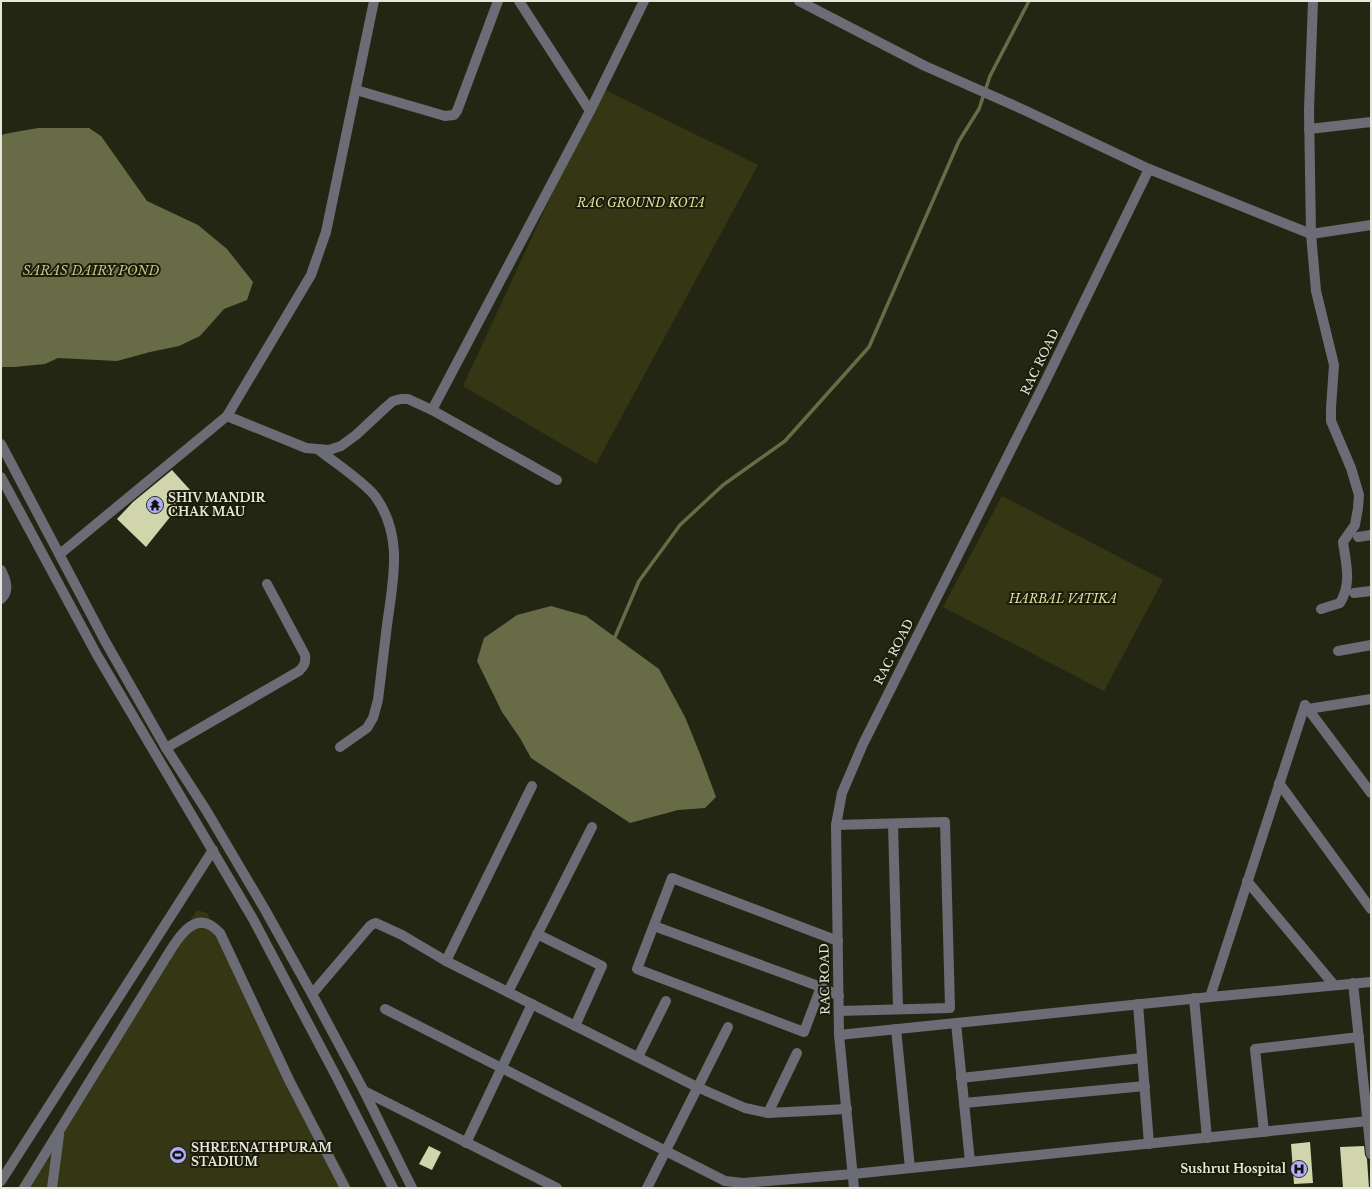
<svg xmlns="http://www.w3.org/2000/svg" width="1372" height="1189" font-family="'Libre Baskerville',serif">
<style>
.green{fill:#353714}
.water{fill:#686c46}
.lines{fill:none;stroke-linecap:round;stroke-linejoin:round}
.stream{stroke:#686c46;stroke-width:3.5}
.building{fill:#d0d5ac}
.minor{stroke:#6b6c75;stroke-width:10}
.labels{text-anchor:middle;stroke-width:4;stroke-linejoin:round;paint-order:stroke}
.park-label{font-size:12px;font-style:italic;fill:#dce2a1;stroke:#1b1c0a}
.street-label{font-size:12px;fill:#e6e7db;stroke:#1b1c0a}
.poi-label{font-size:12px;font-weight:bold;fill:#e6e7db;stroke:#1b1c0a;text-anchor:start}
.water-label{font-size:13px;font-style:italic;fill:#c0c686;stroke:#1b1c0a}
</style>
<rect width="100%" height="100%" fill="#242614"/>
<g class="green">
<polygon points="601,88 758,165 596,464 463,386"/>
<polygon points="1002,496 1163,580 1104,691 943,607"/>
<polygon points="197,910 207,913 352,1188 17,1188"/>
</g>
<g class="water">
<polygon points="38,128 89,128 101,136 147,201 198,225 227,249 253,282 247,300 224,309 200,336 179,346 150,352 117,361 58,358 45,364 14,367 1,367 1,136 4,134"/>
<polygon points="551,606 586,616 659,669 685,717 700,754 716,797 705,808 678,810 630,823 531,758 520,738 502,712 477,661 484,638 517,615"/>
</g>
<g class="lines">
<polyline class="stream" points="615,637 639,581 680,525 723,485 785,441 869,347 959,141 979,109 990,76 1029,1"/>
</g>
<g class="building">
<polygon points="172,470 191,491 146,547 117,519 133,502"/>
<polygon points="1310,1142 1313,1183 1294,1184 1291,1144"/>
<polygon points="429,1146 441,1152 432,1170 419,1164"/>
<polygon points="1364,1146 1365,1155 1367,1159 1369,1188 1343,1188 1340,1147"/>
</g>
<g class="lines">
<g class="minor">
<polyline points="519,1 590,111"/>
<polyline points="799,1 925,66 1024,110 1149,169 1311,234 1371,225"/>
<path d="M 1313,1 L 1309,110 L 1311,234 L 1316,291 L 1334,365 L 1331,408 L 1331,421 L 1351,468 L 1359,495 L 1358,508 L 1355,525 L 1343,542 C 1346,564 1352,583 1340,603 L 1321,609"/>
<polyline points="356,90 445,116 454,115 457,111 498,1"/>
<polyline points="1309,129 1371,122"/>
<polyline points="432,410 590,111 644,1"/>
<polyline points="227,416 306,448 329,450 341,446 356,435 385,408 393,401 401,399 408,399 432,410 557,480"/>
<polyline points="1,444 105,641 166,748 206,810 264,908 312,994 364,1091 412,1188"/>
<path d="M 319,450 C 334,462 363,481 375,496 C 404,536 393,580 387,625 C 384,650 381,675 378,700 L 373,718 L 367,728 L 340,747"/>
<polyline points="1,477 97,655 253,919 336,1076 393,1188"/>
<polyline points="1358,537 1371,535"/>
<polyline points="60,554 227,416 311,275 326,232 374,1"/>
<path d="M 1,570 C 6,580 10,591 1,599"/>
<polyline points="1354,593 1371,591"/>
<polyline points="1338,651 1371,645"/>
<polyline points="1305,705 1371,793"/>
<polyline points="1308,709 1371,699"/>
<path d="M 166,748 L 299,671 C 304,666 306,663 305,655 L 267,584"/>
<polyline points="1279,783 1371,909"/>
<polyline points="893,824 898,1009"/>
<polyline points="836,825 945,822 950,1008 839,1011"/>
<polyline points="1247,881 1334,985"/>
<polyline points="654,926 821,987 839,996"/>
<polyline points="537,934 602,966 575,1026"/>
<polyline points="446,961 532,786"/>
<polyline points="1353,983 1371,1154"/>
<polyline points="821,987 804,1032 637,969 672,878 838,941"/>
<polyline points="508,992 592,827"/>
<polyline points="312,994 370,926 373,924 376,923 402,935 446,961 697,1087 745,1108 768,1113 847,1109"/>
<polyline points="1210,997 1305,705"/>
<polyline points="1194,998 1207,1138"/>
<polyline points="1138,1004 1149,1144"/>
<polyline points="385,1009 725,1181 743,1183 853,1174 1368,1121"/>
<polyline points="956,1023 970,1162"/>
<polyline points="896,1029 910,1168"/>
<polyline points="839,1035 1210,997 1371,982"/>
<polyline points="638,1057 666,1001"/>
<polyline points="961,1078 1142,1058"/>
<polyline points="364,1091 557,1188"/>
<polyline points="964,1103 1145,1086"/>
<polyline points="768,1113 797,1053"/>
<polyline points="1264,1132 1255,1049 1359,1037"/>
<polyline points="466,1143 532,1004"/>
<polyline points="1,1181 213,850"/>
<path d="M 24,1188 L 165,959 C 174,945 190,914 210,925 C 214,927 217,930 220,933 L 290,1082 L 345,1188"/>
<polyline points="52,1188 59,1135"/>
<polyline points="647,1188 728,1027"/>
<polyline points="854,1188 839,1035 836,825 842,793 863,744 1046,380 1149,169"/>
</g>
</g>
<defs>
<g id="temple-disc" transform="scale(0.9)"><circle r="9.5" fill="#afaefa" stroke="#1b1c0a"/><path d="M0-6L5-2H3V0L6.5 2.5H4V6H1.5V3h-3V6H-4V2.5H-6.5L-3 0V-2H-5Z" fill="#111"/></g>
<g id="stadium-disc" transform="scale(0.9)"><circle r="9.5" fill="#afaefa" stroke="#1b1c0a"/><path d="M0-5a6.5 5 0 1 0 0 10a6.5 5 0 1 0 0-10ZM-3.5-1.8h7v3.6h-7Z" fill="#111"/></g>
<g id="hospital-disc" transform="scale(0.9)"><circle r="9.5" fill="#afaefa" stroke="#1b1c0a"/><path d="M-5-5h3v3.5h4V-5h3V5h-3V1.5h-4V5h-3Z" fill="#111"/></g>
</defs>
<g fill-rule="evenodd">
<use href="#temple-disc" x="155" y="505"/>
<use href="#stadium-disc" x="178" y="1155"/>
<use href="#hospital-disc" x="1299" y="1169"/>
</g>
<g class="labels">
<g class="park-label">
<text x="641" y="207">RAC GROUND KOTA</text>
<text x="1063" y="603">HARBAL VATIKA</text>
</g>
<g class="street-label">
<text transform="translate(1040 362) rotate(-64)" y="4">RAC ROAD</text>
<text transform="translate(894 652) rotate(-63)" y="4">RAC ROAD</text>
<text transform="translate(825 979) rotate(-91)" y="4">RAC ROAD</text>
</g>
<g class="poi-label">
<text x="168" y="502">SHIV MANDIR<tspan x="168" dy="14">CHAK MAU</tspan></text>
<text x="191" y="1152">SHREENATHPURAM<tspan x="191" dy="14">STADIUM</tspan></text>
<text x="1286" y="1173" text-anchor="end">Sushrut Hospital</text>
</g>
<g class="water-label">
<text x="91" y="275">SARAS DAIRY POND</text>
</g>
</g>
<rect width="1372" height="1189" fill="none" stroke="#e6e7db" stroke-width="4"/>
</svg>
